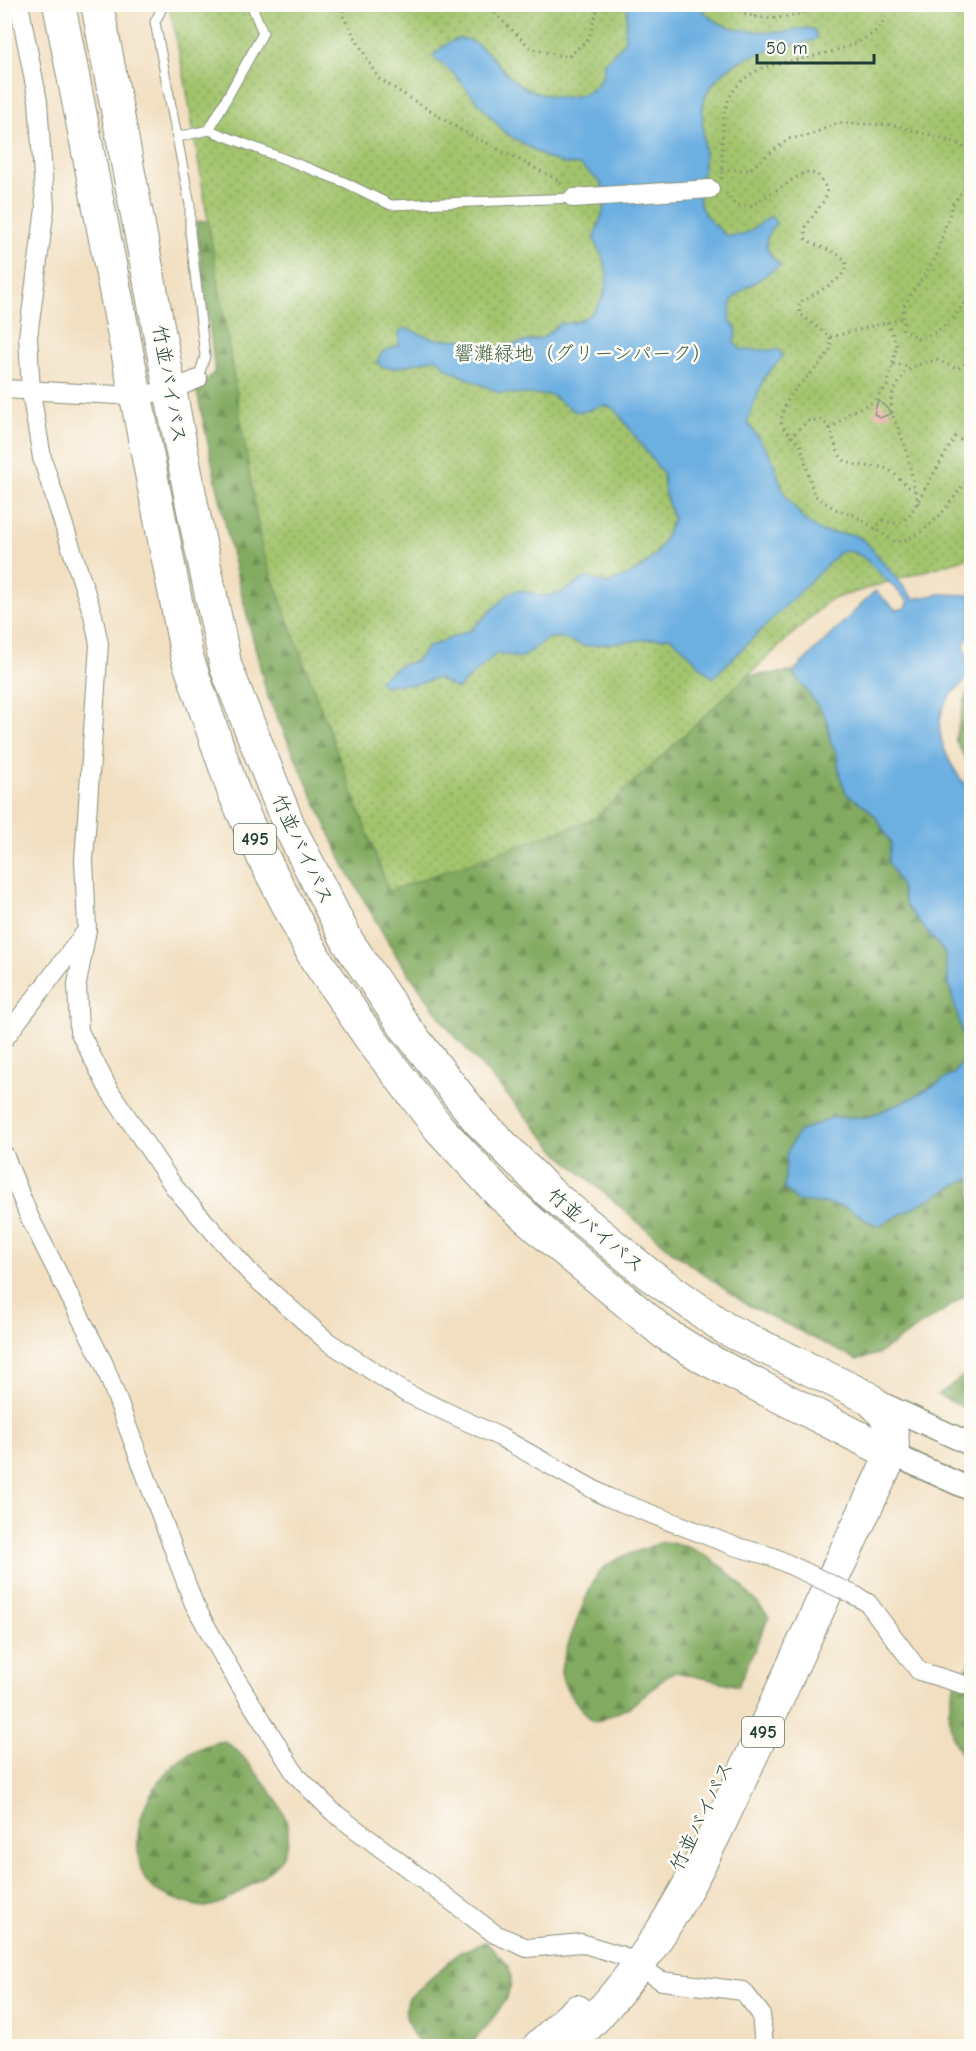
<svg xmlns="http://www.w3.org/2000/svg" width="976" height="2051" font-family="'Comic Neue','Klee One',sans-serif">
<style>
.forest{fill:url(#forest-firs);stroke:#50744a;stroke-width:1.5}
.park{fill:url(#park-dots);stroke:#618050;stroke-width:1.5}
.water{fill:#6cafe1;stroke:#46768a;stroke-width:1.5}
.building{fill:#e6a59c}
.lines{fill:none;stroke-linecap:round;stroke-linejoin:round}
.service-casing{stroke:#888e7a;stroke-width:11}
.minor-casing{stroke:#888e7a;stroke-width:20}
.tertiary-casing{stroke:#888e7a;stroke-width:25}
.trunk-casing{stroke:#888e7a;stroke-width:34}
.path{stroke:#888e7a;stroke-width:3;stroke-dasharray:1.5 4.5;stroke-linecap:butt}
.service{stroke:#fff;stroke-width:9}
.minor{stroke:#fff;stroke-width:18}
.tertiary{stroke:#fff;stroke-width:22}
.trunk{stroke:#fff;stroke-width:32}
.minor-bridge-casing{stroke:#888e7a;stroke-width:20;stroke-linecap:butt}
.minor-bridge{stroke:#fff;stroke-width:18}
.labels{text-anchor:middle;stroke-width:5;stroke-linejoin:round;paint-order:stroke}
.shield{fill:#fdfcf7;stroke:#62766e;stroke-width:1.5}
.shield-label{font-size:18px;font-weight:bold;fill:#1f3d34}
.park-label{font-size:20px;fill:#405f42;stroke:#fdfcf7}
.street-label{font-size:20px;fill:#1f3d34;stroke:#fdfcf7}
</style>
<defs>
<pattern id="forest-firs" width="22" height="20" patternUnits="userSpaceOnUse" patternTransform="scale(1.5)"><rect width="22" height="20" fill="#82aa60"/><path d="M5 1l3.5 6h-7zM16 11l3.5 6h-7z" fill="#6a8c50"/></pattern>
<pattern id="park-dots" width="8" height="8" patternUnits="userSpaceOnUse" patternTransform="scale(1.5)"><rect width="8" height="8" fill="#a3c46d"/><path d="M2 2h.1M6 6h.1" fill="none" stroke="#84a05a" stroke-width="1.8" stroke-linecap="round"/></pattern>
</defs>
<rect width="100%" height="100%" fill="#fdfcf7"/>
<filter id="ink" filterUnits="userSpaceOnUse"><feTurbulence type="fractalNoise" baseFrequency=".0167" numOctaves="2"/><feDisplacementMap in="SourceGraphic" scale="12" xChannelSelector="R" yChannelSelector="G"/><feConvolveMatrix kernelMatrix="1 2 1 2 8 2 1 2 1" color-interpolation-filters="sRGB"/></filter>
<filter id="wash" filterUnits="userSpaceOnUse"><feTurbulence type="fractalNoise" baseFrequency=".008" numOctaves="4" result="noise"/><feDisplacementMap in="SourceGraphic" scale="24" xChannelSelector="R" yChannelSelector="G"/><feGaussianBlur stdDeviation="1.35" result="paint"/><feColorMatrix in="noise" values="0 0 0 0 0 0 0 0 0 0 0 0 0 0 0 0 0 1.4 0 .05"/><feComposite in="paint" operator="in"/></filter>
<g filter="url(#wash)">
<rect width="100%" height="100%" fill="#f2dfc1"/>
<g class="forest">
<path d="M 250,217 L 713,678 L 793,672 L 826,717 L 831,743 L 837,753 L 840,777 L 847,794 L 865,806 L 876,817 L 891,844 L 888,861 L 901,887 L 906,906 L 945,953 L 949,984 L 968,1055 L 954,1074 L 910,1099 L 868,1117 L 831,1118 L 818,1203 C 830,1204 844,1206 855,1212 C 866,1218 868,1224 880,1225 L 965,1180 L 971,1180 L 971,1292 L 878,1354 L 857,1360 L 746,1304 L 674,1253 L 560,1155 L 448,1028 L 395,954 L 345,867 L 267,695 L 232,555 L 197,392 L 215,371 L 196,222 Z"/>
<polygon points="971,677 971,770 955,739"/>
<polygon points="971,1370 971,1411 938,1395"/>
<path d="M 663,1542 C 711,1546 740,1583 769,1617 L 738,1686 L 676,1672 L 669,1674 L 630,1707 L 596,1722 L 591,1720 C 580,1706 564,1692 561,1673 C 559,1663 592,1579 600,1571 C 615,1556 644,1550 663,1542 Z"/>
<path d="M 971,1662 L 971,1763 C 946,1746 944,1702 959,1676 C 962,1671 968,1666 971,1662 Z"/>
<path d="M 224,1741 C 239,1750 248,1763 259,1776 C 284,1807 307,1844 265,1874 C 248,1886 226,1905 205,1907 C 197,1907 186,1903 178,1900 C 147,1890 140,1880 138,1848 C 135,1799 174,1748 224,1741 Z"/>
<path d="M 486,1942 C 493,1951 506,1959 510,1971 C 518,1995 483,2030 469,2046 L 421,2046 C 411,2034 402,2016 407,2000 L 459,1953 Z"/>
</g>
<polygon class="park" points="169,5 971,5 971,557 829,600 594,819 389,891 262,550 185,80"/>
<path class="water" d="M 628,5 L 699,5 C 715,32 754,32 782,32 C 793,31 804,26 815,30 L 817,38 L 812,41 C 773,49 719,56 704,101 C 700,115 705,144 704,160 C 700,203 689,205 727,236 L 744,235 L 771,216 L 776,223 C 762,239 763,252 781,265 L 741,291 L 731,302 L 730,321 L 737,329 L 734,343 L 742,350 L 779,350 L 783,356 L 764,378 L 747,422 L 771,456 L 785,495 L 805,521 L 821,532 L 855,535 L 866,542 L 914,599 L 940,594 L 971,595 L 971,631 L 964,644 L 970,674 C 965,684 954,689 948,699 C 927,730 951,768 971,792 L 971,1180 L 965,1180 L 880,1225 C 868,1224 865,1217 855,1212 C 838,1202 816,1203 797,1201 L 784,1188 L 787,1152 L 798,1132 L 831,1118 L 868,1117 L 910,1099 L 954,1074 L 968,1055 L 949,984 L 945,953 L 906,906 L 901,887 L 888,861 L 891,843 L 876,817 L 865,806 L 847,794 L 840,777 L 837,753 L 831,743 L 826,717 L 793,672 L 875,591 L 896,610 L 905,608 L 909,602 L 863,557 L 854,552 L 841,551 L 713,678 C 698,665 686,649 670,637 L 585,646 L 558,637 L 547,639 L 521,658 L 497,653 L 457,689 L 437,678 L 416,684 L 382,685 L 379,680 L 401,665 L 416,661 L 428,647 L 471,630 L 510,593 L 519,590 L 544,596 L 561,593 L 587,577 L 608,584 C 649,566 657,561 673,518 L 665,494 L 663,474 L 615,409 L 604,405 L 582,412 L 574,411 L 551,395 L 500,393 L 449,370 L 436,358 L 396,368 L 382,367 L 377,362 L 382,352 L 399,345 L 399,333 L 404,328 L 434,339 L 466,340 L 492,349 L 542,338 L 561,323 C 591,327 614,293 605,264 C 602,255 597,247 594,238 L 606,203 L 601,183 L 580,165 L 564,164 L 547,158 L 504,132 L 453,73 L 432,56 C 440,50 452,37 464,39 C 490,44 502,77 525,88 C 552,102 605,104 604,63 L 624,43 Z"/>
<g id="blocks">
<polygon class="building" points="878,400 892,413 880,418 874,414"/>
</g>
</g>
<g filter="url(#ink)">
<use href="#blocks" fill-opacity="0" stroke="#888e7a" stroke-width="1.5"/>
<g class="lines">
<g class="service-casing">
<g id="service">
<polyline points="164,4 155,22 190,205 190,232 205,356 198,379"/>
<polyline points="209,130 344,182 391,205 573,198"/>
<polyline points="177,137 209,130 263,33 251,4"/>
</g>
</g>
<g class="minor-casing">
<g id="minor">
<polyline points="19,4 38,101 45,208 28,337 31,392 42,458 93,615 99,644 84,860 87,930 77,984 79,1031 109,1090 175,1188 252,1275 327,1341 406,1393 500,1437 607,1497 734,1546 773,1557"/>
<polyline points="573,198 710,189"/>
<polyline points="4,389 136,396 171,390 198,379"/>
<polyline points="4,1039 84,934"/>
<polyline points="4,1154 29,1216 104,1364 194,1604 230,1669 296,1775 333,1812 495,1934 527,1948 581,1943 623,1956"/>
<polyline points="856,1596 868,1603 919,1671 972,1687"/>
<polyline points="640,1967 662,1981 743,1991 761,2014 764,2046"/>
</g>
</g>
<g class="tertiary-casing">
<g id="tertiary">
<polyline points="874,1400 972,1445"/>
<polyline points="892,1454 972,1490"/>
</g>
</g>
<g class="trunk-casing">
<g id="trunk">
<polyline points="59,4 187,657 234,793 263,857 315,958 372,1041 439,1128 500,1194 551,1239 664,1333 706,1359 892,1454"/>
<path d="M 97,4 L 192,505 L 226,667 L 289,826 L 348,942 L 405,1027 L 477,1119 L 549,1192 L 647,1273 L 726,1329 L 867,1397 C 887,1413 896,1428 892,1454 C 845,1549 802,1646 758,1742 C 706,1855 660,1960 567,2046"/>
<polyline points="539,2046 577,2011"/>
</g>
</g>
<g class="path">
<polyline points="343,4 343,16 378,78 461,130 558,180 562,185"/>
<polyline points="434,4 448,12 487,6 532,49 568,57 589,38 599,4"/>
<path d="M 729,4 C 758,28 796,17 828,4"/>
<polyline points="752,4 755,17"/>
<polyline points="722,169 749,170 788,139 810,135 838,123 894,125 954,142 972,152"/>
<path d="M 722,179 C 723,156 719,112 732,93 C 740,81 754,70 768,66 C 795,58 895,49 885,4"/>
<path d="M 972,179 L 953,203 L 935,259 L 903,307 L 903,329 L 918,339 C 947,331 952,316 972,295"/>
<path d="M 726,193 L 736,205 L 751,206 L 805,172 L 817,174 L 827,189 L 825,199 L 805,228 L 806,239 C 816,246 826,248 837,254 C 868,271 810,295 799,303 L 800,314 L 830,337 L 831,348 C 815,378 783,387 781,425 L 801,446 L 814,495 L 835,509 L 856,516 L 895,542 C 931,537 950,501 972,473"/>
<polyline points="830,337 901,319"/>
<polyline points="893,364 910,367"/>
<polyline points="830,429 851,412 871,403 887,386 897,346 887,322"/>
<path d="M 790,437 L 808,421 L 820,420 C 837,428 831,448 843,459 C 853,468 872,465 884,468 C 896,471 902,485 914,490"/>
<polyline points="918,504 906,448 892,413 891,397 904,373 916,365 937,360 957,369 972,359"/>
<path d="M 874,529 L 883,520 C 896,525 900,525 910,515 L 955,437 L 961,440 L 972,457"/>
<polyline points="780,2039 792,2046"/>
</g>
<use href="#service" class="service"/>
<use href="#minor" class="minor"/>
<use href="#tertiary" class="tertiary"/>
<use href="#trunk" class="trunk"/>
<g class="minor-bridge-casing">
<polyline id="minor-bridge" points="773,1557 856,1596"/>
</g>
<use href="#minor-bridge" class="minor-bridge"/>
</g>
</g>
<g class="labels">
<g class="shield">
<rect x="234" y="824" width="42" height="30" rx="4.5"/>
<rect x="742" y="1717" width="42" height="30" rx="4.5"/>
</g>
<g class="shield-label">
<text x="255" y="845">495</text>
<text x="763" y="1738">495</text>
</g>
<g class="park-label">
<text x="583" y="360">響灘緑地（グリーンパーク）</text>
</g>
<g class="street-label">
<text transform="translate(170 384) rotate(80)" y="7">竹並バイパス</text>
<text transform="translate(303 849) rotate(65)" y="7">竹並バイパス</text>
<text transform="translate(596 1230) rotate(40)" y="7">竹並バイパス</text>
<text transform="translate(701 1816) rotate(-64)" y="7">竹並バイパス</text>
</g>
</g>
<rect width="976" height="2051" fill="none" stroke="#fdfcf7" stroke-width="24"/>
<path d="M757 54v9h117v-9" fill="none" stroke="#1f3d34" stroke-width="3"/>
<text x="766" y="54" font-size="18" fill="#1f3d34" stroke="#fdfcf7" stroke-width="4.5" paint-order="stroke">50 m</text>
</svg>
